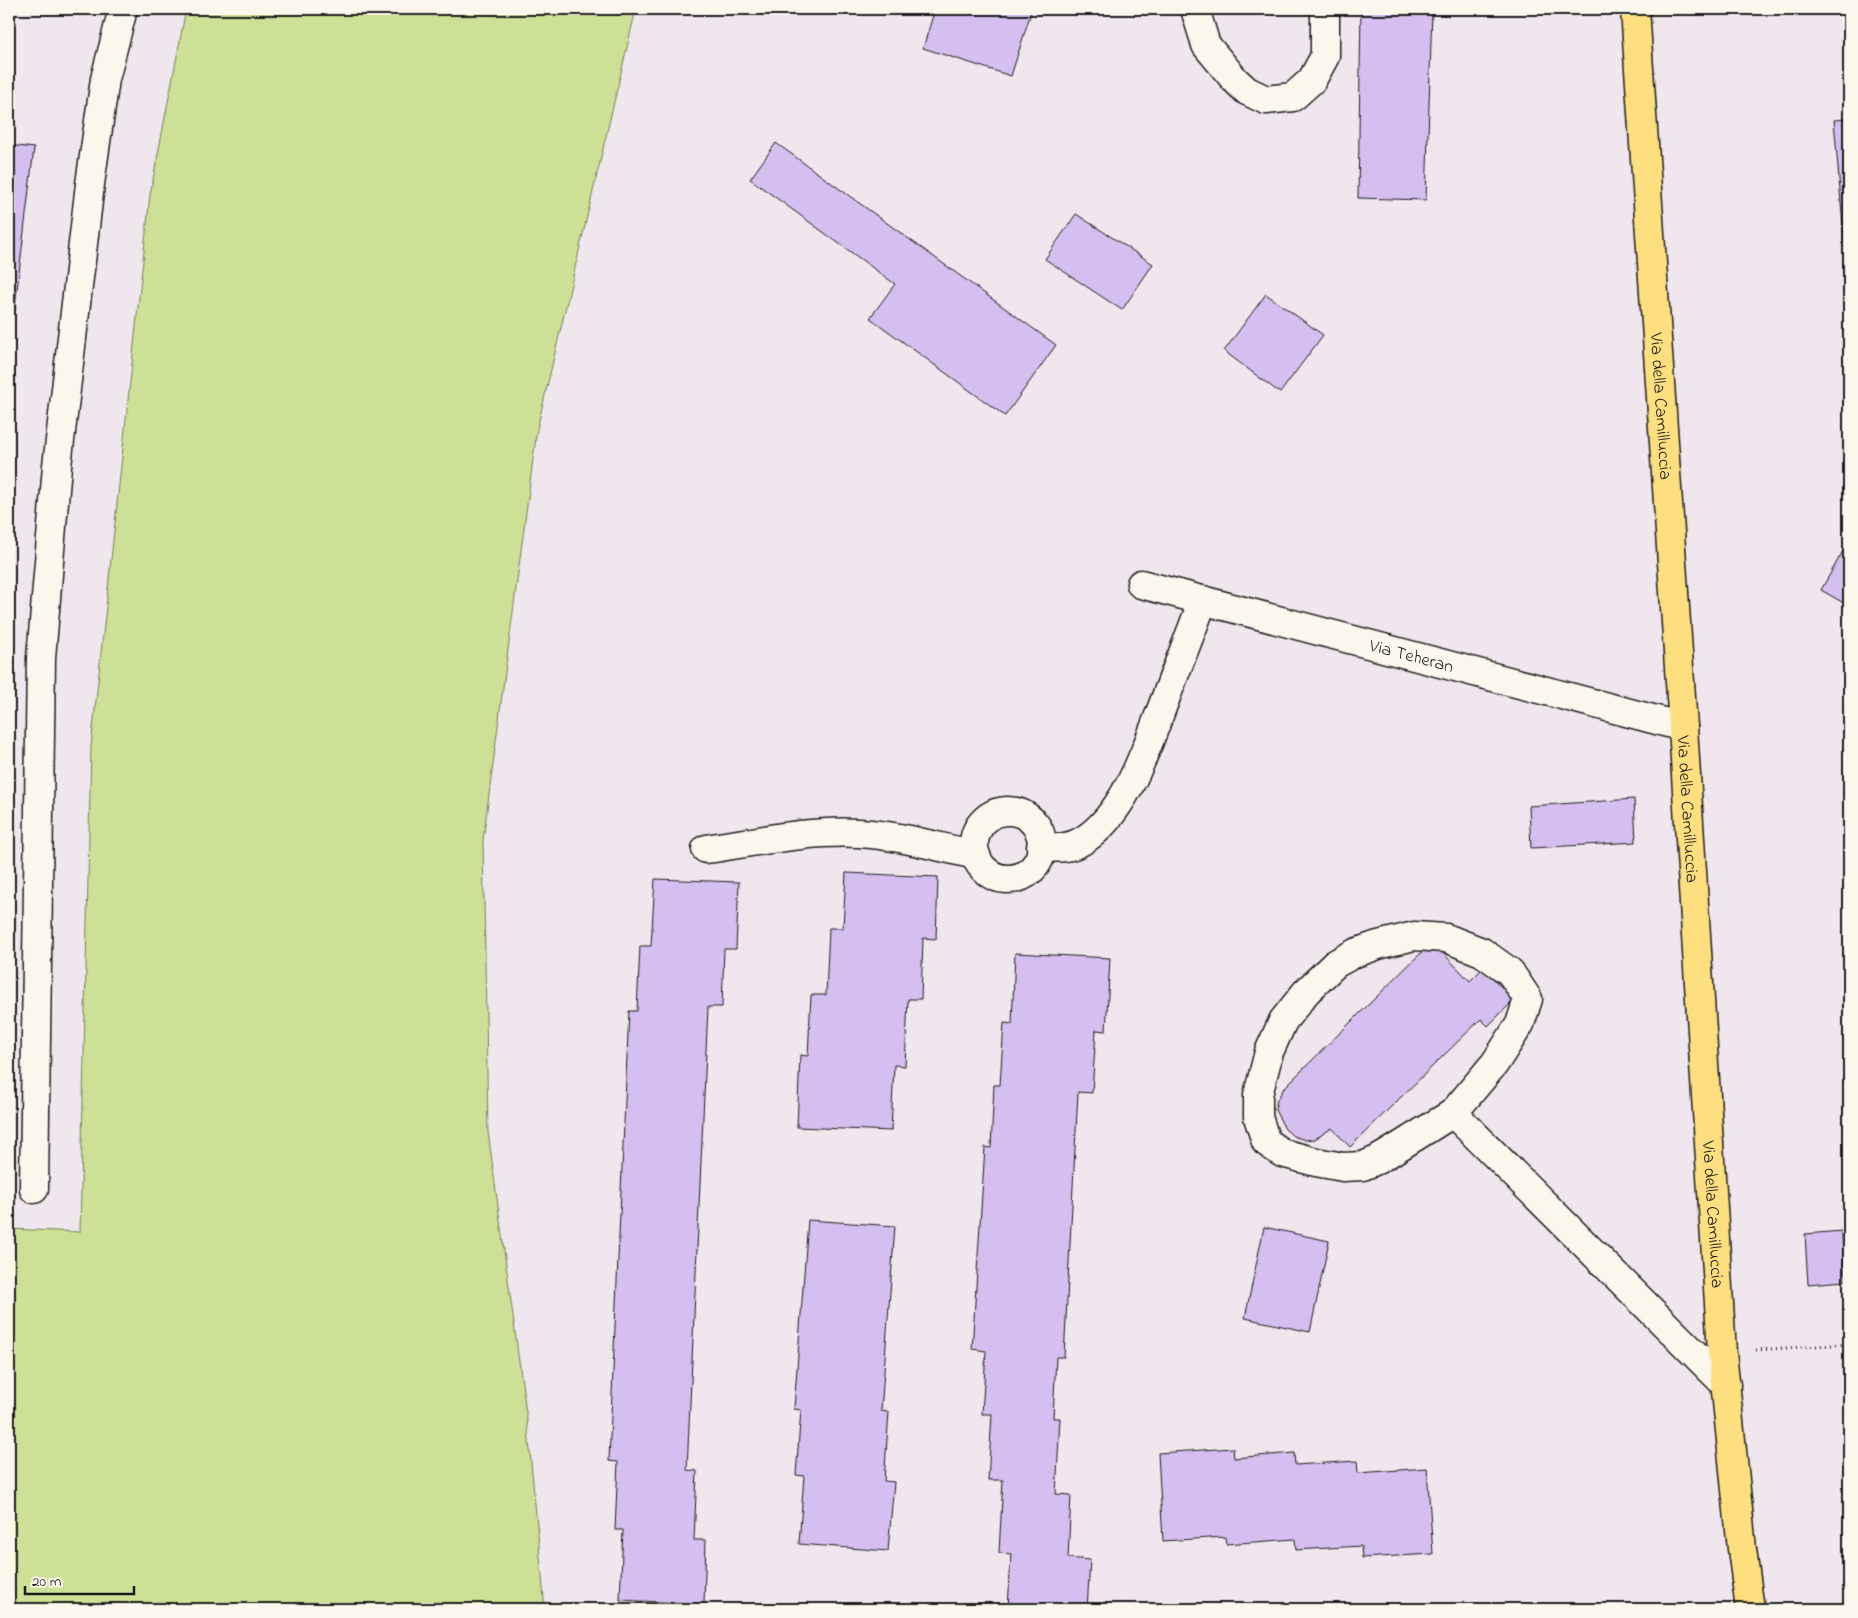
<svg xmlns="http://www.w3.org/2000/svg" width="1858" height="1618" font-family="'Indie Flower',sans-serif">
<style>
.green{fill:#cde196;stroke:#747e59}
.building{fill:#d5bff0;stroke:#1c1c1c}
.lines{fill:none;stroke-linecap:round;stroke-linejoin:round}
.minor-casing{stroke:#1c1c1c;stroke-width:31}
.major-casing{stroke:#1c1c1c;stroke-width:31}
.path{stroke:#1c1c1c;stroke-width:3;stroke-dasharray:1 4;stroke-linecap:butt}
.minor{stroke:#fbf7ec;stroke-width:28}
.major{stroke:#fddf80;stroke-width:28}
.labels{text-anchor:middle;stroke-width:4.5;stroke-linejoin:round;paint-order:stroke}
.street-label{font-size:18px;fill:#1c1c1c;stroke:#fbf7ec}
</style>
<rect width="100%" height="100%" fill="#f0e6ed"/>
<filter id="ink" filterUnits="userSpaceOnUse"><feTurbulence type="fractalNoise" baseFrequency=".02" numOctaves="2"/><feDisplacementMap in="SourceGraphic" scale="10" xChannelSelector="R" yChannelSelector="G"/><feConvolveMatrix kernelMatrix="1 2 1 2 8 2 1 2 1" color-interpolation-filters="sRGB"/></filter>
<g filter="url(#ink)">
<polygon class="green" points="186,9 636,9 537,429 483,840 488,1132 527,1420 545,1609 9,1609 9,1229 80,1232 91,747 150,195"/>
<g class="building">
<polygon points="935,9 1032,9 1011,76 923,48"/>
<polygon points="1361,9 1432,9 1426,200 1358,198"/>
<polygon points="1849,119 1849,249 1845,250 1834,120"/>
<polygon points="776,143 1056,345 1005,416 870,318 895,284 750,179"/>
<polygon points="9,145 34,148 14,315 9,314"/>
<polygon points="1076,214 1153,264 1122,310 1045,259"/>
<polygon points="1266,294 1323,335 1280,393 1224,351"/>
<polygon points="1843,551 1849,554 1849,606 1821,590"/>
<polygon points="1634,799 1636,842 1531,848 1529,806"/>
<polygon points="846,873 938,877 936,939 923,938 921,999 908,999 905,1066 894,1065 891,1131 797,1127 800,1055 808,1056 811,995 826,995 829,928 843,928"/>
<polygon points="655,879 739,882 736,949 724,949 722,1007 708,1007 687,1470 697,1471 694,1540 706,1540 704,1604 620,1600 623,1530 615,1530 618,1462 609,1461 629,1011 637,1011 640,946 651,946"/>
<polygon points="1432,942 1470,981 1483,968 1514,1000 1488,1026 1481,1019 1350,1147 1332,1128 1315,1139 1305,1140 1293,1136 1285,1129 1275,1110 1277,1100 1284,1088"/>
<polygon points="1015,953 1110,958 1106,1031 1096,1030 1092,1093 1078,1092 1064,1357 1056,1357 1053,1418 1060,1418 1056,1494 1071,1495 1068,1558 1090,1560 1087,1609 1008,1609 1011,1554 999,1553 1003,1480 988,1480 992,1414 982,1414 986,1351 972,1349 985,1147 991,1148 994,1085 1000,1085 1004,1023 1012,1024"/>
<polygon points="808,1220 895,1226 881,1411 889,1412 884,1481 894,1482 888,1551 799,1544 804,1476 796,1475 801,1410 794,1409"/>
<polygon points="1264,1227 1329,1241 1310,1332 1245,1318"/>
<polygon points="1842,1231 1845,1281 1808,1284 1805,1234"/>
<polygon points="1233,1448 1234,1458 1294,1453 1295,1465 1357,1461 1358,1473 1427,1468 1433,1554 1362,1558 1361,1546 1296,1550 1295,1539 1226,1544 1225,1537 1163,1541 1158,1453"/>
</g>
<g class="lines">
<g class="minor-casing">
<g id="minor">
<polyline points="1195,9 1206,45 1235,80 1247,91 1266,100 1293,97 1312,80 1325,56 1325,9"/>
<path id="s1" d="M 1141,584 L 1683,727"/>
<circle cx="1008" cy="845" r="34"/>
<path d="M 1041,847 C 1056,848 1069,849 1082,841 C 1127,814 1148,743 1166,697 C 1178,665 1191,633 1203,600"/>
<path d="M 706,849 C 756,842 808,830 859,833 C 898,835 937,847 976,855"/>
<polygon points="1414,936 1446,938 1482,952 1510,972 1528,999 1520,1024 1495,1063 1453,1113 1389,1153 1377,1160 1363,1166 1343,1167 1316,1162 1282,1153 1266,1142 1258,1117 1258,1095 1269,1052 1283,1021 1306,992 1335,964 1355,953 1378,945"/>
<polyline points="1453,1113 1726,1385"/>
<polyline points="34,1189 41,658 57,466 90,184 105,79 123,9"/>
</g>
</g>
<g class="major-casing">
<g id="major">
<path id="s2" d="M 1635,9 L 1683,727 L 1722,1352 L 1742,1549 L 1750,1609"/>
</g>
</g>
<polyline class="path" points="1756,1350 1849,1344"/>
<use href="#minor" class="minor"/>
<use href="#major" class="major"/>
</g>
</g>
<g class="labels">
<g class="street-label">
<text dy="6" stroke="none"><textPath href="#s2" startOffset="398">Via della Camilluccia</textPath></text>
<text dy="6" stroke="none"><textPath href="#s1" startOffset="280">Via Teheran</textPath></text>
<text dy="6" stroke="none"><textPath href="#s2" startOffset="802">Via della Camilluccia</textPath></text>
<text dy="6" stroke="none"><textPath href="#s2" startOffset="1208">Via della Camilluccia</textPath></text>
</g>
</g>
<rect width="1858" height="1618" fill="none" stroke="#fbf7ec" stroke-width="30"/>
<rect x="15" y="15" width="1828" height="1588" fill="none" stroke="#1c1c1c" stroke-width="2" filter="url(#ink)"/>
<path d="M25 1586v8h109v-8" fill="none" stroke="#1c1c1c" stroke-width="2.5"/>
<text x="32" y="1586" font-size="15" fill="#1c1c1c" stroke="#fbf7ec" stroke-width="4" paint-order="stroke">20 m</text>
</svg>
